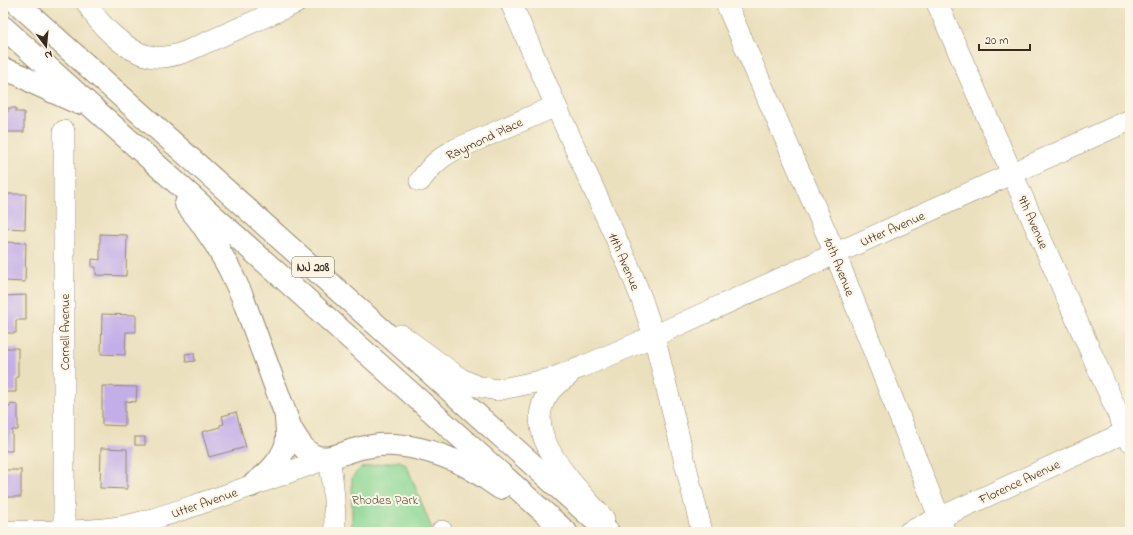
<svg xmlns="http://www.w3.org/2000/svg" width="1133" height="535" font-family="'Indie Flower',sans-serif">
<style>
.green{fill:#8cd794;stroke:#648059}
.building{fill:#c3aee8}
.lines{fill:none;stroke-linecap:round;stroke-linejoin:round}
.street-casing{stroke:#93856e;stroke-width:22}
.highway-casing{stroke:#93856e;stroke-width:24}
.street{stroke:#fff;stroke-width:21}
.highway{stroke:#fff;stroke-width:22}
.labels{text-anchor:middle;stroke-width:4;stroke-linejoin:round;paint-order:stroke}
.shield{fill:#fcf5e5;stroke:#75675a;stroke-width:1}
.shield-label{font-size:12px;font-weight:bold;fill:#3b2a1e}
.street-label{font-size:13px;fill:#3b2a1e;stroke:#fcf5e5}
.park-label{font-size:13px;fill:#4f553c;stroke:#fcf5e5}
</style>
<rect width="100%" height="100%" fill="#fcf5e5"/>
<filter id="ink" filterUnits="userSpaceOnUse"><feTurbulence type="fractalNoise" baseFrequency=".025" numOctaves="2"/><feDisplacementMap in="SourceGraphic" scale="8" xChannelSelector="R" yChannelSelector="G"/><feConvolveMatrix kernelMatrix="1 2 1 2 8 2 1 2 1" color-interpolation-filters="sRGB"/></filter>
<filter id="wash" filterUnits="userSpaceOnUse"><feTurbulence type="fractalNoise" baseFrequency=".012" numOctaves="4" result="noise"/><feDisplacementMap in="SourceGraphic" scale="16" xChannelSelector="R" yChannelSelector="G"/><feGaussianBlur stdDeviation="0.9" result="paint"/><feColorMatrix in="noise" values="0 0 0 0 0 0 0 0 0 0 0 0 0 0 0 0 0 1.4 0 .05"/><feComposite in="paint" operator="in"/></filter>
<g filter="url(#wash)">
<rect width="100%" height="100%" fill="#ebe0be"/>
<polygon class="green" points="400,461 407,466 433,532 352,532 352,477 361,468 378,464"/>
<g id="blocks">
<g class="building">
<polygon points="8,108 16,108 16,112 24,112 24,132 3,132 3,112 8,112"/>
<polygon points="3,194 26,194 25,229 4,228 4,232 3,232"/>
<polygon points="100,234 127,235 126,276 96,275 96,267 92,267 92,259 100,260"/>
<polygon points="3,242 26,243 25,282 3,281"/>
<polygon points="26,295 26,320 16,320 16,333 3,333 3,296"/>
<polygon points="102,314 136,315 136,332 126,332 125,355 101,354"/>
<polygon points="3,348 18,348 18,377 16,377 16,392 3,392"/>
<polygon points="194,353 195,361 186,362 185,354"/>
<polygon points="102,386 137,387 136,402 125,401 125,426 102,425"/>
<polygon points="3,404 6,404 6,407 10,407 10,404 18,405 18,430 12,430 12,451 3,451"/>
<polygon points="236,412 246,447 209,457 202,432 220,427 220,425 224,424 222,416"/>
<rect x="135" y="437" width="10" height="8"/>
<polygon points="101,448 127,449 127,489 100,488"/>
<rect x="3" y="470" width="18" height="27"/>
</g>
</g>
</g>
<g filter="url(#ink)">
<use href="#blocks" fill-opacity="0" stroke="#93856e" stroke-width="1"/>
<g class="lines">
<g class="street-casing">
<g id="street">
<path d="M 87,3 C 98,24 125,51 149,56 C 161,59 174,56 185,52 L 296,3"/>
<polyline points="511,3 556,106 629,267 642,300 654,336 702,532"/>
<polyline points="726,3 835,253 945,532"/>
<polyline points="937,3 1130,441"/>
<path d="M 420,181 C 431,166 439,158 456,149 L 556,106"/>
<polyline points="401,335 461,379 476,386 497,390 550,379 582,367 654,336 1130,120"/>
<path d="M 568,376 C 501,417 572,482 604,519"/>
<path d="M 3,531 C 43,531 85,533 124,526 C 156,520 186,508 217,498 C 254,485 291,471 329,458 C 334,485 335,505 335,532"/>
<polyline points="442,531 442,532"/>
<polyline points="64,532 64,131"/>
<polyline points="909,532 1130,430"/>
</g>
</g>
<g class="highway-casing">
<g id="highway">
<polyline points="17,3 608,532"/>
<polyline points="3,27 566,532"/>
<polyline points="3,69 20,75 36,84 78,103"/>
<path d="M 186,204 L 199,220 L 216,245 L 229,268 L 242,296 L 291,429 C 298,440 305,454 318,457 C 331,460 342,453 354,450 C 359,448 366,447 372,446 C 400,441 438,452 464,465 C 476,471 488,480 500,488"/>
<path d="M 251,486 C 266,475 280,463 286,445 C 288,437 287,428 286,419"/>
</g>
</g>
<use href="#street" class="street"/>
<use href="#highway" class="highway"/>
</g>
</g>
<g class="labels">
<rect class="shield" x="292" y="257" width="42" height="20" rx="3"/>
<g class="shield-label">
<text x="313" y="271">NJ 208</text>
</g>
<g class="street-label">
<text transform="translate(484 138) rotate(-25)" y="5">Raymond Place</text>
<text transform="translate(1034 222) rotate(66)" y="5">9th Avenue</text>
<text transform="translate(892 228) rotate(-24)" y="5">Utter Avenue</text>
<text transform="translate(625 261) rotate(67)" y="5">11th Avenue</text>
<text transform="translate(840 266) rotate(68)" y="5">10th Avenue</text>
<text transform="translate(64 332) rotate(-90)" y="5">Cornell Avenue</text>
<text transform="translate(1019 481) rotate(-25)" y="5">Florence Avenue</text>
<text transform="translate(204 502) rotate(-19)" y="5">Utter Avenue</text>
</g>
<g class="park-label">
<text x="385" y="504">Rhodes Park</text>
</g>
</g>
<rect width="1133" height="535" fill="none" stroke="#fcf5e5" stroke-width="16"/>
<g transform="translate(46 46) rotate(164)" stroke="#fcf5e5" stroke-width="3" paint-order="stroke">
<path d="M0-3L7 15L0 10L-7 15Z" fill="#3b2a1e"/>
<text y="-6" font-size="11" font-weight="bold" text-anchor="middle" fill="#3b2a1e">N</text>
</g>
<path d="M979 44v6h51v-6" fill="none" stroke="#3b2a1e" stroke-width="2"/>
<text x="985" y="44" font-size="12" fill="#3b2a1e" stroke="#fcf5e5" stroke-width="3" paint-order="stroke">20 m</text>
</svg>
